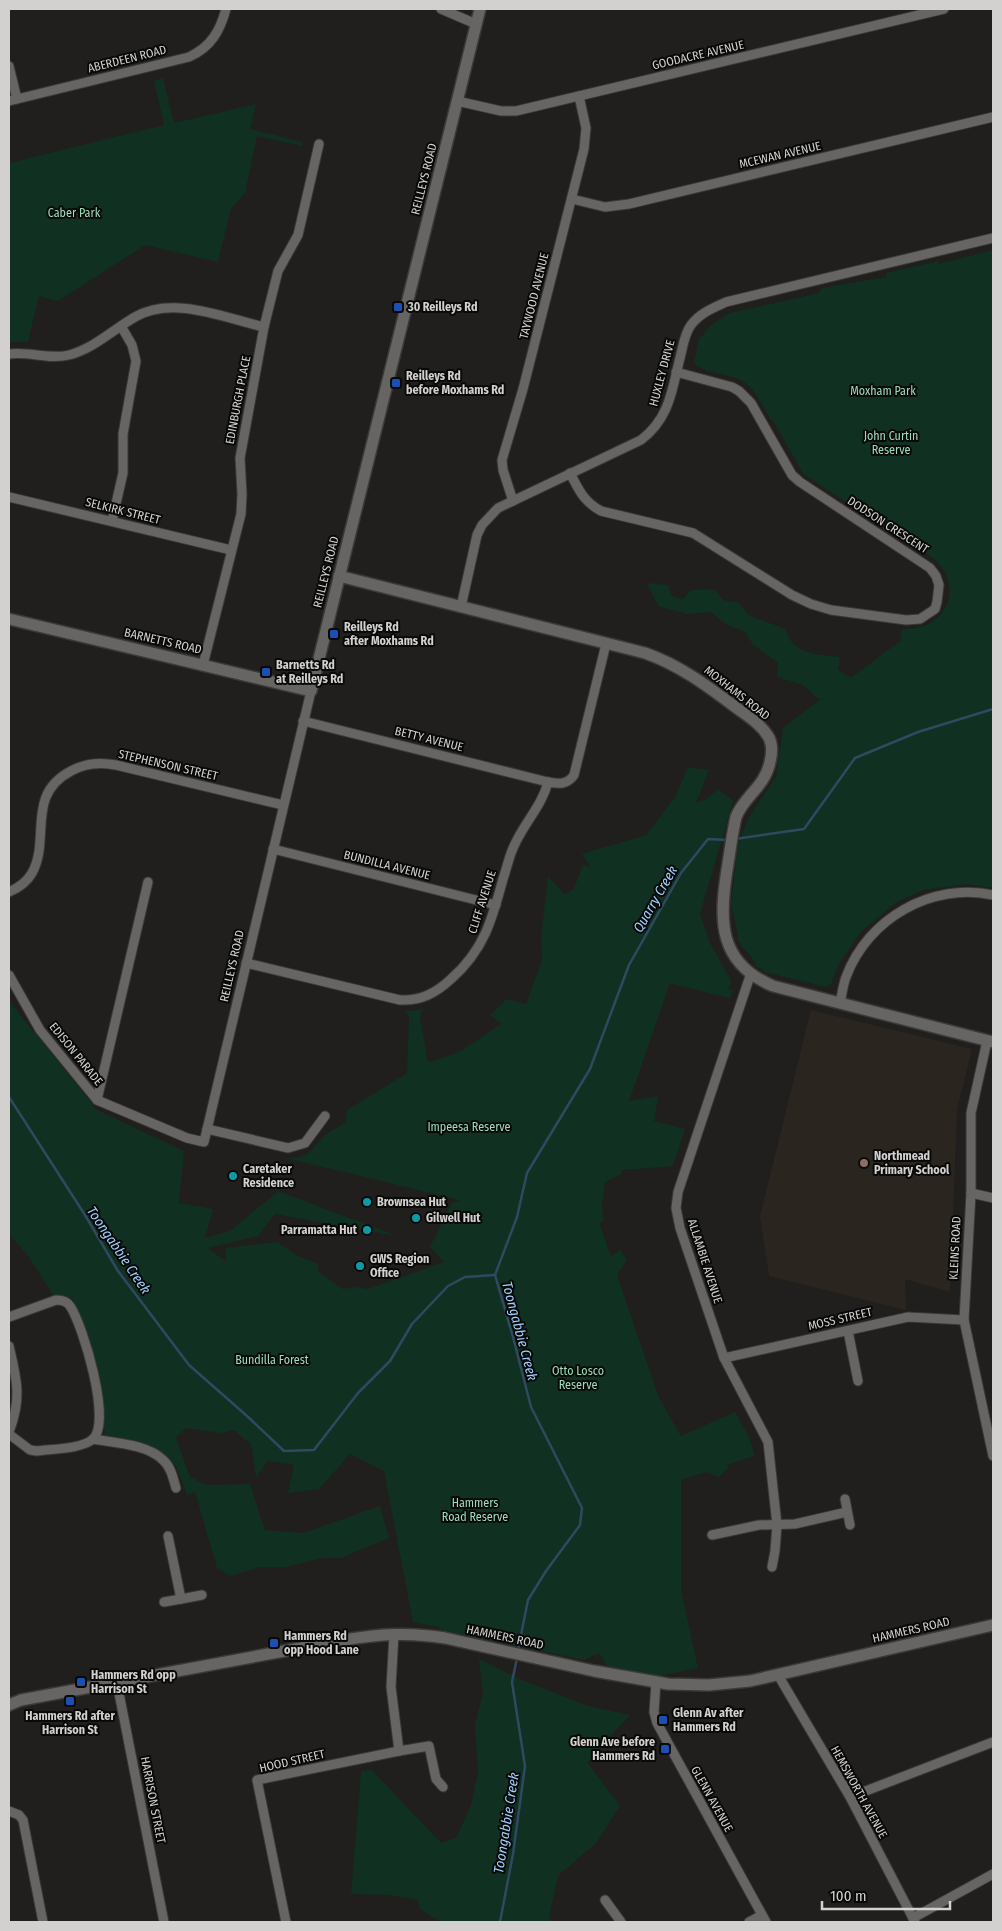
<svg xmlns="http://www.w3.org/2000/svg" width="1002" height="1931" font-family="'Fira Sans Condensed',sans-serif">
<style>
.built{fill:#2a261f}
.green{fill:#103021}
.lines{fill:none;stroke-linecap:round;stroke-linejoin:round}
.stream{stroke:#2f4961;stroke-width:2.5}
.street-casing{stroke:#3a3937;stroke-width:11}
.secondary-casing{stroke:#3a3937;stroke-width:14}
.street{stroke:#666563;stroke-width:9}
.secondary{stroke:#666563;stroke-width:11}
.transit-dot{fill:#1a4fb4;stroke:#090908;stroke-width:2}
.education-dot{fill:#8d6e63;stroke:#090908;stroke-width:2}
.culture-dot{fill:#0f9aa8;stroke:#090908;stroke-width:2}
.labels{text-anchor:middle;stroke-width:4;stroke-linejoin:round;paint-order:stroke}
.street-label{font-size:12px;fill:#d2d1d0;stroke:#090908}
.park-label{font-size:12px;fill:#9bdcb9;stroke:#090908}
.poi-label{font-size:12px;font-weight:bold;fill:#d2d1d0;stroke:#090908;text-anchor:start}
.water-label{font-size:14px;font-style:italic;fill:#9fcefc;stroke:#090908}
</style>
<rect width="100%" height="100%" fill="#201f1d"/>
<polygon class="built" points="811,1010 972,1049 957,1109 950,1292 905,1279 906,1310 769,1276 760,1216"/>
<g class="green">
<polygon points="163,78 174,123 256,104 250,129 302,142 302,146 257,136 245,193 231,209 218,262 145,245 58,301 39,296 28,342 9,342 9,163 164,125 154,81"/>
<path d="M 993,250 L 993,888 L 967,884 L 923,890 L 895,903 L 859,934 L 837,967 L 831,984 L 826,987 L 764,972 L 761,968 L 754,966 L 756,963 L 737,940 L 738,935 L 731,903 L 738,845 L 748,819 L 776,776 L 783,728 L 821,699 L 816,697 L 803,685 L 777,677 L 778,663 L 753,645 L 745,632 L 725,624 L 711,612 L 687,614 L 658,606 L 647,583 L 668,585 L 672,596 L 683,599 L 691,590 L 714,589 L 723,600 L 739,603 L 748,615 L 786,629 C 791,655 818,654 840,657 L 838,669 L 845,675 L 852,677 L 900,641 L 902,629 C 945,632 967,587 933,558 L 803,474 L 773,420 L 771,420 C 763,407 756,390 744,382 C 730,373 703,374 694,363 L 699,337 L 701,337 L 710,326 L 729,313 L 819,293 L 821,288 L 887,277 L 886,273 L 938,261 L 938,264 Z"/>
<path d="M 688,767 L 709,770 L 696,803 L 705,800 L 718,789 L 733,801 L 700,914 L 710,943 L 732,982 L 728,988 L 724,988 L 733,990 L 730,998 L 670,983 L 629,1101 L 658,1096 L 654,1121 L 685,1129 L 673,1166 L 649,1168 L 649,1170 L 647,1168 L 621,1170 L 621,1174 L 605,1182 L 602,1207 L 604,1222 L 601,1222 L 600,1225 L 611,1257 L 620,1250 L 627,1260 L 617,1275 L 659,1398 L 681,1436 L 735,1412 L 749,1437 L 755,1456 L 727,1465 L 728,1468 L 719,1477 L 707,1472 L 681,1480 L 681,1590 L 698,1668 L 660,1676 L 625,1672 L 607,1666 L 599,1653 L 584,1660 L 440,1630 L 439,1627 L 413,1622 L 384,1471 L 350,1454 L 319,1489 L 288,1493 L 294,1465 L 268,1461 L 256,1477 L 252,1449 L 250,1442 L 245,1440 L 234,1430 L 221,1433 L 186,1428 L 176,1437 L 190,1477 L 206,1485 L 250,1484 L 265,1530 L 303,1533 L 380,1506 L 389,1538 L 341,1558 L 322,1558 L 287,1567 L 260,1567 L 231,1576 L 217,1568 L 195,1492 L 187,1495 L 176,1466 L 147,1446 L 105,1437 L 100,1376 L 87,1332 L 72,1298 L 53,1295 L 29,1257 L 9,1234 L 9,1001 L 97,1110 L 184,1151 L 179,1203 L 213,1209 L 205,1238 L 230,1231 L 278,1191 L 397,1236 L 275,1214 L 258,1236 L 208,1248 L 227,1262 L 225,1248 L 277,1242 L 298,1256 L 318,1264 L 318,1271 L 343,1289 L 355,1287 L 368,1289 L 444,1262 L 430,1247 L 452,1203 L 460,1200 L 286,1158 C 308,1159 309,1152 322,1138 C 328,1132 338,1127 345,1123 L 347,1110 L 407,1073 L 409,1018 L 406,1013 L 402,1012 L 424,1009 L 421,1012 L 420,1018 L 428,1061 L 431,1062 L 461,1051 L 501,1024 L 490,1015 L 507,999 L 526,1004 L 542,960 L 541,937 L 548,876 L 565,895 L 574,888 L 583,865 L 591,867 L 582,854 L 646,835 L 675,797 Z"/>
<polygon points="479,1659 522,1680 588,1706 630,1715 587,1762 620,1806 596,1843 558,1876 549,1917 553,1922 441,1922 420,1909 418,1900 391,1895 351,1894 361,1771 371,1769 441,1843 456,1838 471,1805 478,1772 475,1725 483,1693"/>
</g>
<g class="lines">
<g class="stream">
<polyline points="735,839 804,829 855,758 918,732 993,709"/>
<polyline points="9,1097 85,1215 118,1271 189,1365 247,1416 284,1451 314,1450 358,1393 390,1361 412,1324 448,1286 465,1277 495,1275"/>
<polyline points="495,1275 517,1217 527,1173 590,1069 629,965 681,873 708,839 727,840"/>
<polyline points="495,1275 513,1337 531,1407 582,1508 580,1525 546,1571 528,1600 518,1650"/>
<polyline points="500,1922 513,1854 525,1766 512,1682 517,1658"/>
</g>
<g class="street-casing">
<g id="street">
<polyline points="441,9 476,24"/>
<polyline points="9,66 17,99"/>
<path d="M 9,101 L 189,57 C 211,47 220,31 226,9"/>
<polyline points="457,101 501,111 516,111 944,9"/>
<polyline points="572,199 605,207 629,204 993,117"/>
<path d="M 9,354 C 29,351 49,360 69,355 C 93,349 114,329 135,317 C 173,295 225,318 264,327"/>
<path d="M 570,473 C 579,490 583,501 601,511 L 693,533 L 792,595 L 811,604 L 831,610 L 906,620 L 920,619 L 935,609 L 937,602 L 939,585 L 936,576 L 930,568 L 800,482 L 792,475 L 751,403 L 739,391 L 732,387 L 676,372"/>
<polyline points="9,497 231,550"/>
<polyline points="513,501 503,470 502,460 523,389 584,149 586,128 579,96"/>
<polyline points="112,521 123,473 123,434 136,361 132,345 121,326"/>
<path d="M 461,607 L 477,535 L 482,525 L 498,508 L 641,440 C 671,417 672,388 681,354 C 683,345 685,333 691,325 C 700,313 713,308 726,302 L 993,238"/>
<polyline points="203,665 241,514 242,494 240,458 264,327 278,271 298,235 319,144"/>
<polyline points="303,721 548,782"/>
<polyline points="273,849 496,905"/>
<path d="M 9,892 C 18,888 27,882 32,873 C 51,839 25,795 71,771 C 85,763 101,762 116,765 L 283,805"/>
<path d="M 246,963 L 400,1000 C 421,1001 436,993 451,979 C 484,950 492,920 503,879 C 507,868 509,856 514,846 C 524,823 542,806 548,782 C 559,784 567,785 574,775 L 606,644"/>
<polyline points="751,973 678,1192 676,1208 680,1228 724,1358 768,1442 777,1525 775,1551 772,1567"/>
<polyline points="9,975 40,1030 97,1100 187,1138 204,1142 311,691"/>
<path d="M 840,1003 C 842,994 843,985 846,977 C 868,918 932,882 993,895"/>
<polyline points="987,1041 971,1113 971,1193 964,1320 993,1456"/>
<polyline points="97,1100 148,882"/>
<polyline points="207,1129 288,1148 305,1143 325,1116"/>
<polyline points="971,1193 993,1198"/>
<path d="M 9,1317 L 56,1300 C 62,1300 67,1301 70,1306 C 83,1325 112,1422 93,1439 C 82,1449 51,1449 37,1451 L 30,1450 L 9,1434"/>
<polyline points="848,1331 858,1381"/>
<path d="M 9,1346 C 17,1380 22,1398 9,1432"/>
<polyline points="724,1358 908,1317 964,1320"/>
<path d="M 93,1439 C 115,1443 147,1444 163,1460 C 171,1467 173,1478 176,1488"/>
<polyline points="845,1499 850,1525"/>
<polyline points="712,1535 759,1525 795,1524 847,1512"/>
<polyline points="168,1536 181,1599 202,1595"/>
<polyline points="164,1602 181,1599"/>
<polyline points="394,1634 391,1687 399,1751"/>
<polyline points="778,1675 850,1797 915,1922"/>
<polyline points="656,1682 654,1712 657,1723 766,1922"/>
<polyline points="117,1683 164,1922"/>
<polyline points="850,1797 993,1742"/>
<polyline points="9,1811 19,1815 23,1820 43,1922"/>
<polyline points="605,1900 621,1922"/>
<polyline points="913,1918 993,1874"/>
<polyline points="286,1922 257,1780 399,1751 429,1746 436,1779 443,1787"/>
<polyline points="749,1922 762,1915"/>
</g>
</g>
<g class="secondary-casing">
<g id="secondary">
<path d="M 339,576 L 645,653 C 679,665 706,685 734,706 C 746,715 760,723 768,736 C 773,744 772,754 770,762 C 765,787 744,796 736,817 C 732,834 730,852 727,870 C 719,920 718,963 773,986 L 993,1042"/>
<polyline points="9,619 311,691 480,9"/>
<path d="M 9,1705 L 21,1700 L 344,1640 C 379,1634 410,1632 445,1638 L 594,1671 L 668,1684 L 709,1685 L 750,1681 L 993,1625"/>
</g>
</g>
<use href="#street" class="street"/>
<use href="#secondary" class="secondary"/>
</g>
<g class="transit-dot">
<rect x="393" y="302" width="10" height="10" rx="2.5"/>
<rect x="391" y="378" width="10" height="10" rx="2.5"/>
<rect x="329" y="629" width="10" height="10" rx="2.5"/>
<rect x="261" y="667" width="10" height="10" rx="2.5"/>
<rect x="269" y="1638" width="10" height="10" rx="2.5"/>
<rect x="76" y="1677" width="10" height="10" rx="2.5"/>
<rect x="65" y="1696" width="10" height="10" rx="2.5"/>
<rect x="658" y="1715" width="10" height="10" rx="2.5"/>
<rect x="660" y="1744" width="10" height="10" rx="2.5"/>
</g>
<circle class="education-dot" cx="864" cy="1163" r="5"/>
<g class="culture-dot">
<circle cx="233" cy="1176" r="5"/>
<circle cx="367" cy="1202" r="5"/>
<circle cx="416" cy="1218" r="5"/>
<circle cx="367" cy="1230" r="5"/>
<circle cx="360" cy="1266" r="5"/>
</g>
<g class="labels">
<g class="street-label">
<text transform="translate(698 55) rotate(-13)" y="4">GOODACRE AVENUE</text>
<text transform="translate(127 59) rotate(-14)" y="4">ABERDEEN ROAD</text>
<text transform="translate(780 155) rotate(-13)" y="4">MCEWAN AVENUE</text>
<text transform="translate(424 179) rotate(-76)" y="4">REILLEYS ROAD</text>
<text transform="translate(534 296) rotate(-76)" y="4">TAYWOOD AVENUE</text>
<text transform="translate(662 373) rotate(-75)" y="4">HUXLEY DRIVE</text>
<text transform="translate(238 400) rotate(-79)" y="4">EDINBURGH PLACE</text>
<text transform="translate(123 511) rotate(14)" y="4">SELKIRK STREET</text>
<text transform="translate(888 525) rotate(33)" y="4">DODSON CRESCENT</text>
<text transform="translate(326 572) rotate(-76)" y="4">REILLEYS ROAD</text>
<text transform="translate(163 641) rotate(13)" y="4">BARNETTS ROAD</text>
<text transform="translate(737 693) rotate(38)" y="4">MOXHAMS ROAD</text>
<text transform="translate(429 739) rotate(14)" y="4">BETTY AVENUE</text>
<text transform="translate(168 765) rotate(13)" y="4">STEPHENSON STREET</text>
<text transform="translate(387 865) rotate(14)" y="4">BUNDILLA AVENUE</text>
<text transform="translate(482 902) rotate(-72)" y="4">CLIFF AVENUE</text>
<text transform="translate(232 966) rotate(-77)" y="4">REILLEYS ROAD</text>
<text transform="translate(76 1054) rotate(51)" y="4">EDISON PARADE</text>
<text transform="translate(955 1248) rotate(-87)" y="4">KLEINS ROAD</text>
<text transform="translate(705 1261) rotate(72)" y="4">ALLAMBIE AVENUE</text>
<text transform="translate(840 1319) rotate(-13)" y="4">MOSS STREET</text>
<text transform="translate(911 1630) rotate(-13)" y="4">HAMMERS ROAD</text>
<text transform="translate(505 1637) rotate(12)" y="4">HAMMERS ROAD</text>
<text transform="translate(292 1761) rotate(-13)" y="4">HOOD STREET</text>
<text transform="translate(859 1792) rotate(61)" y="4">HEMSWORTH AVENUE</text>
<text transform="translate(712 1799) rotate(61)" y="4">GLENN AVENUE</text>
<text transform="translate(153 1800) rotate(79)" y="4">HARRISON STREET</text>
</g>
<g class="park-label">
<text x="74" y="217">Caber Park</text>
<text x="883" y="395">Moxham Park</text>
<text x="891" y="440">John Curtin<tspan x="891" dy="14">Reserve</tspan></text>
<text x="469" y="1131">Impeesa Reserve</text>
<text x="272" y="1364">Bundilla Forest</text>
<text x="578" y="1375">Otto Losco<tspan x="578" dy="14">Reserve</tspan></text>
<text x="475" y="1507">Hammers<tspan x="475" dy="14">Road Reserve</tspan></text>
</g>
<g class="poi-label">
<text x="408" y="311">30 Reilleys Rd</text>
<text x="406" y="380">Reilleys Rd<tspan x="406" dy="14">before Moxhams Rd</tspan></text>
<text x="344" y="631">Reilleys Rd<tspan x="344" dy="14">after Moxhams Rd</tspan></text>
<text x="276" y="669">Barnetts Rd<tspan x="276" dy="14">at Reilleys Rd</tspan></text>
<text x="874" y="1160">Northmead<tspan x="874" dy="14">Primary School</tspan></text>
<text x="243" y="1173">Caretaker<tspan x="243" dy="14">Residence</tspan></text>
<text x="377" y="1206">Brownsea Hut</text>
<text x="426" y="1222">Gilwell Hut</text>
<text x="357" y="1234" text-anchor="end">Parramatta Hut</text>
<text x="370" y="1263">GWS Region<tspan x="370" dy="14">Office</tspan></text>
<text x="284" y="1640">Hammers Rd<tspan x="284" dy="14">opp Hood Lane</tspan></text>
<text x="91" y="1679">Hammers Rd opp<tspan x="91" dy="14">Harrison St</tspan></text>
<text x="673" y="1717">Glenn Av after<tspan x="673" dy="14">Hammers Rd</tspan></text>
<text x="70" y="1720" text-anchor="middle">Hammers Rd after<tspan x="70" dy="14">Harrison St</tspan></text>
<text x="655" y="1746" text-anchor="end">Glenn Ave before<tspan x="655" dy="14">Hammers Rd</tspan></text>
</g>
<g class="water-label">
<text transform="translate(655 899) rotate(-60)" y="5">Quarry Creek</text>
<text transform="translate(119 1250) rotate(56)" y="5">Toongabbie Creek</text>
<text transform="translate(520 1331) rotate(75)" y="5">Toongabbie Creek</text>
<text transform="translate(506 1823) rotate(-81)" y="5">Toongabbie Creek</text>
</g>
</g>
<rect width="1002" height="1931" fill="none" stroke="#d2d1d0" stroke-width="20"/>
<path d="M822 1901v8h128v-8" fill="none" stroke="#d2d1d0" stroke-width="2.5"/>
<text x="830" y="1901" font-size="15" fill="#d2d1d0" stroke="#090908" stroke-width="4" paint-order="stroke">100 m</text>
</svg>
